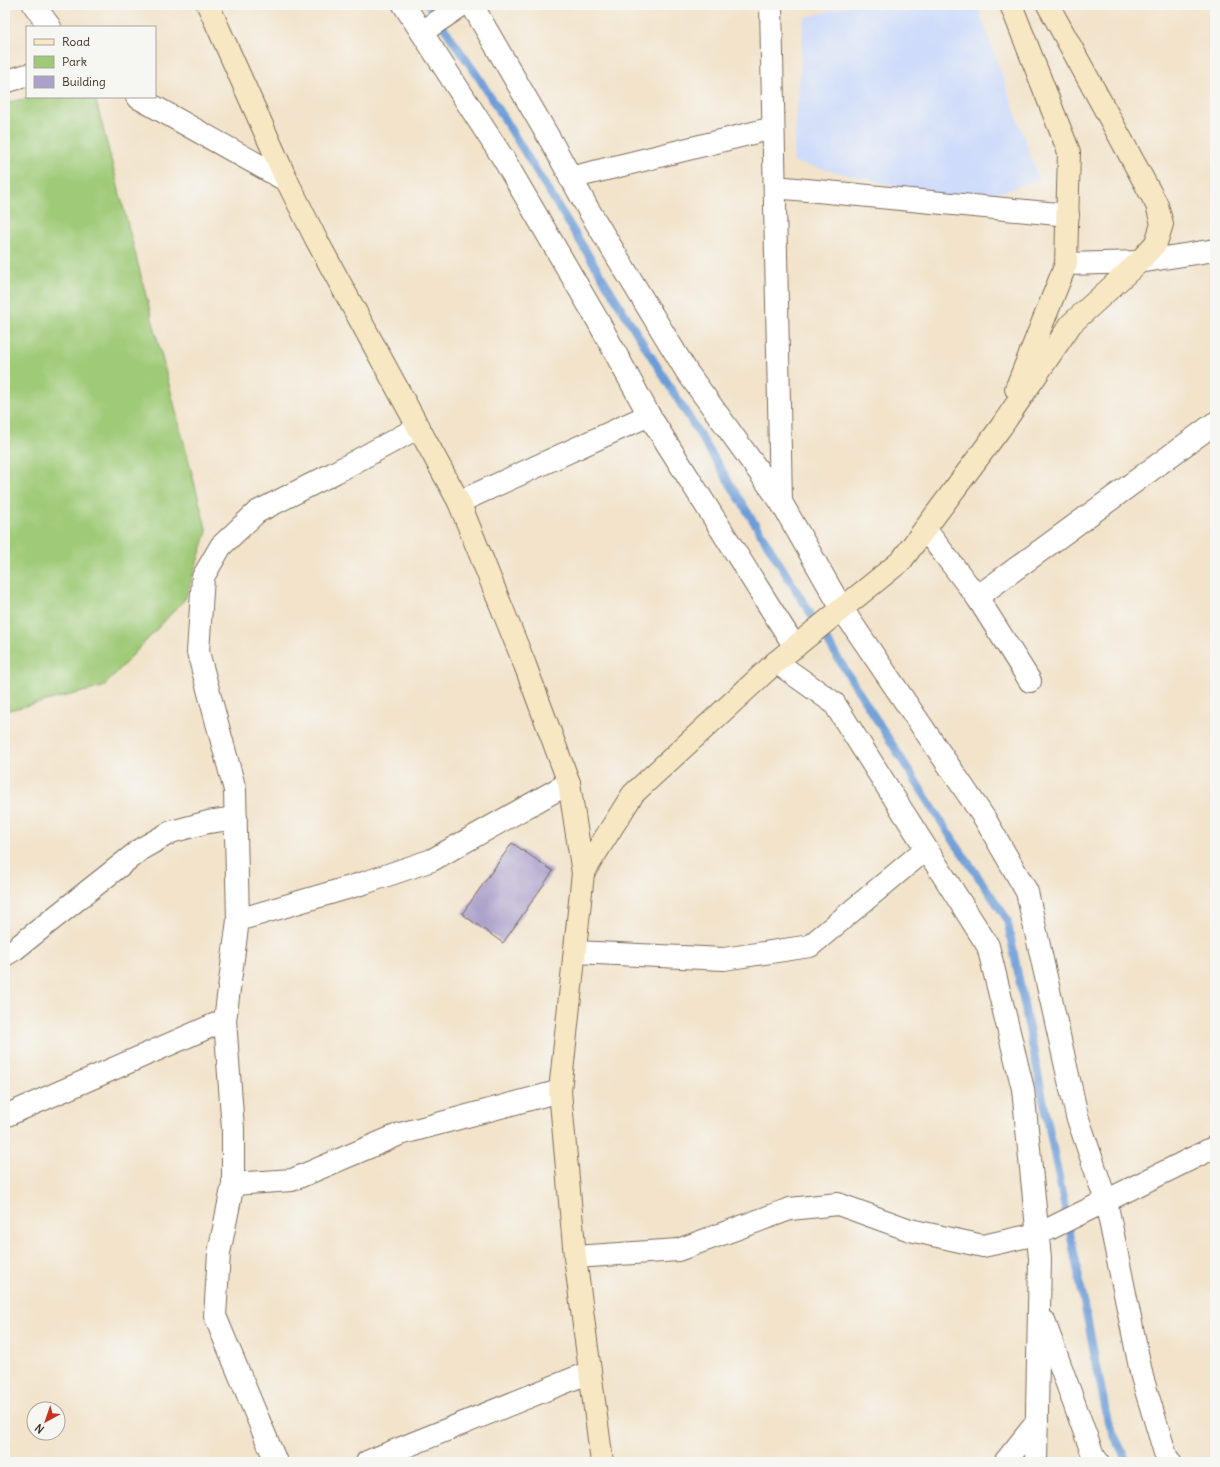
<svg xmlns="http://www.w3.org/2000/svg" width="1220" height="1467" font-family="Delius,sans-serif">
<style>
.built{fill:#cedbfa}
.green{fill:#9fca77;stroke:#6d7a4a}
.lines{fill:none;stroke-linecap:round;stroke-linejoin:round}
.stream{stroke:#6d9dd7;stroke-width:8}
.building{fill:#aca1cb}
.street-casing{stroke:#7b6b5a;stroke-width:24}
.secondary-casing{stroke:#7b6b5a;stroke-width:24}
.street{stroke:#fff;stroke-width:22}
.secondary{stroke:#f7e8c3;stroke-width:22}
</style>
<rect width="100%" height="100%" fill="#f6f6f2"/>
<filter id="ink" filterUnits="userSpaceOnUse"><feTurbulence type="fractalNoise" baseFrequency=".025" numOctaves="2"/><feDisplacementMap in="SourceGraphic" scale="8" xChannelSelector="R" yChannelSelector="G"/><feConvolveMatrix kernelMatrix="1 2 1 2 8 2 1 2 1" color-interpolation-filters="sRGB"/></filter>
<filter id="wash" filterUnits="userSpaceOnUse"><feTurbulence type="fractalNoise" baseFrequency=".012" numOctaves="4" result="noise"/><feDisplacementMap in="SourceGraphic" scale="16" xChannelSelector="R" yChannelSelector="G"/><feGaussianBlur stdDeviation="0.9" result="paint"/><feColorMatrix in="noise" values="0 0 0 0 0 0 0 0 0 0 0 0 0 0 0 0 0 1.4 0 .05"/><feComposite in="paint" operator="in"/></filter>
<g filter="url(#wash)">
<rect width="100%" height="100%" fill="#f2e3ca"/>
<polygon class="built" points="851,5 977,5 1039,179 969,203 793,162 804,18"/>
<polygon class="green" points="33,97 95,97 207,532 185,599 103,687 5,711 5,103"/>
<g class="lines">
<polyline class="stream" points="428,5 477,75 859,692 951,837 1007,919 1108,1422 1127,1462"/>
</g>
<g id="blocks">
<polygon class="building" points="512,843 553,871 503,943 462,914"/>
</g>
</g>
<g filter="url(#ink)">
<use href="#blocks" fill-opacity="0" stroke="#7b6b5a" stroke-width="1"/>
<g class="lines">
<g class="street-casing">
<g id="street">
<polyline points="34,5 50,27"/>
<polyline points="404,5 503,158 598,321 649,415 795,647"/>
<polyline points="472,5 552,143 588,209 687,372 781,502"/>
<polyline points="771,5 781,502 842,609 985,819 1027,892 1077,1116 1106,1201 1142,1377 1166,1456 1170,1462"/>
<polyline points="422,32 462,5"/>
<polyline points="5,82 27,75"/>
<polyline points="137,97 287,181"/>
<polyline points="570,178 773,128"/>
<polyline points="775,187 1068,215"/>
<polyline points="1066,264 1139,262 1215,250"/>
<polyline points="459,502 649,415"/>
<polyline points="925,529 977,597 1030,681"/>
<polyline points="977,597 1215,423"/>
<polyline points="776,662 834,703 988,946 1023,1089 1040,1258 1036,1462"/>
<polyline points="238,920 364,883 432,860 569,783"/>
<polyline points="575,952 724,959 810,946 926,849"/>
<polyline points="5,955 15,949 141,849 171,832 208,822 236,818"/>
<polyline points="5,1116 225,1020"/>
<polyline points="233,1184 292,1180 400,1134 560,1091"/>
<polyline points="575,1257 678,1250 790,1209 838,1204 910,1230 983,1246 1037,1234 1049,1229 1215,1147"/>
<polyline points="1044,1321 1093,1455 1098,1462"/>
<polyline points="276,1462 215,1316 219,1253 233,1184 233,1129 225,1020 238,920 235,790 198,652 203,577 221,546 257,512 336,472 419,427"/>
<polyline points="367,1462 590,1372"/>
<polyline points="1005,1462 1037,1422"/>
</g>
</g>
<g class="secondary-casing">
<g id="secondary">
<polyline points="208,5 287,181 316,239 459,502 525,665 569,783 583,873"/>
<polyline points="1011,5 1069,152 1066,264 1016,389"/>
<polyline points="602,1462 575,1257 560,1091 583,873 633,794 776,662 901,561 1001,427 1071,324 1139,262 1156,243 1162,224 1157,205 1048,5"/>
</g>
</g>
<use href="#street" class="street"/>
<use href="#secondary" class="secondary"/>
</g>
</g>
<rect width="1220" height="1467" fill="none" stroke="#f6f6f2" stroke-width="20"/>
<rect x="26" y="26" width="130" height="72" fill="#f6f6f2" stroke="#aba49d"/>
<rect x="34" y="39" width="20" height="6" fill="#f7e8c3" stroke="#aba49d"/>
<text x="62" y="46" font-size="12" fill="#3b2a1e">Road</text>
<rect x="34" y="56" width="20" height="12" fill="#9fca77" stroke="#aba49d"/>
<text x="62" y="66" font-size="12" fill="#3b2a1e">Park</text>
<rect x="34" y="76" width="20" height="12" fill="#aca1cb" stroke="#aba49d"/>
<text x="62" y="86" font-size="12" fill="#3b2a1e">Building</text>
<g transform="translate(46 1421) rotate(220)"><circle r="19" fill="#f6f6f2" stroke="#aba49d"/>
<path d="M0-3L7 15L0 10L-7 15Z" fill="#c8321e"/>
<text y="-6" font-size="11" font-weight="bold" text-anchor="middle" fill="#3b2a1e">N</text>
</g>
</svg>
